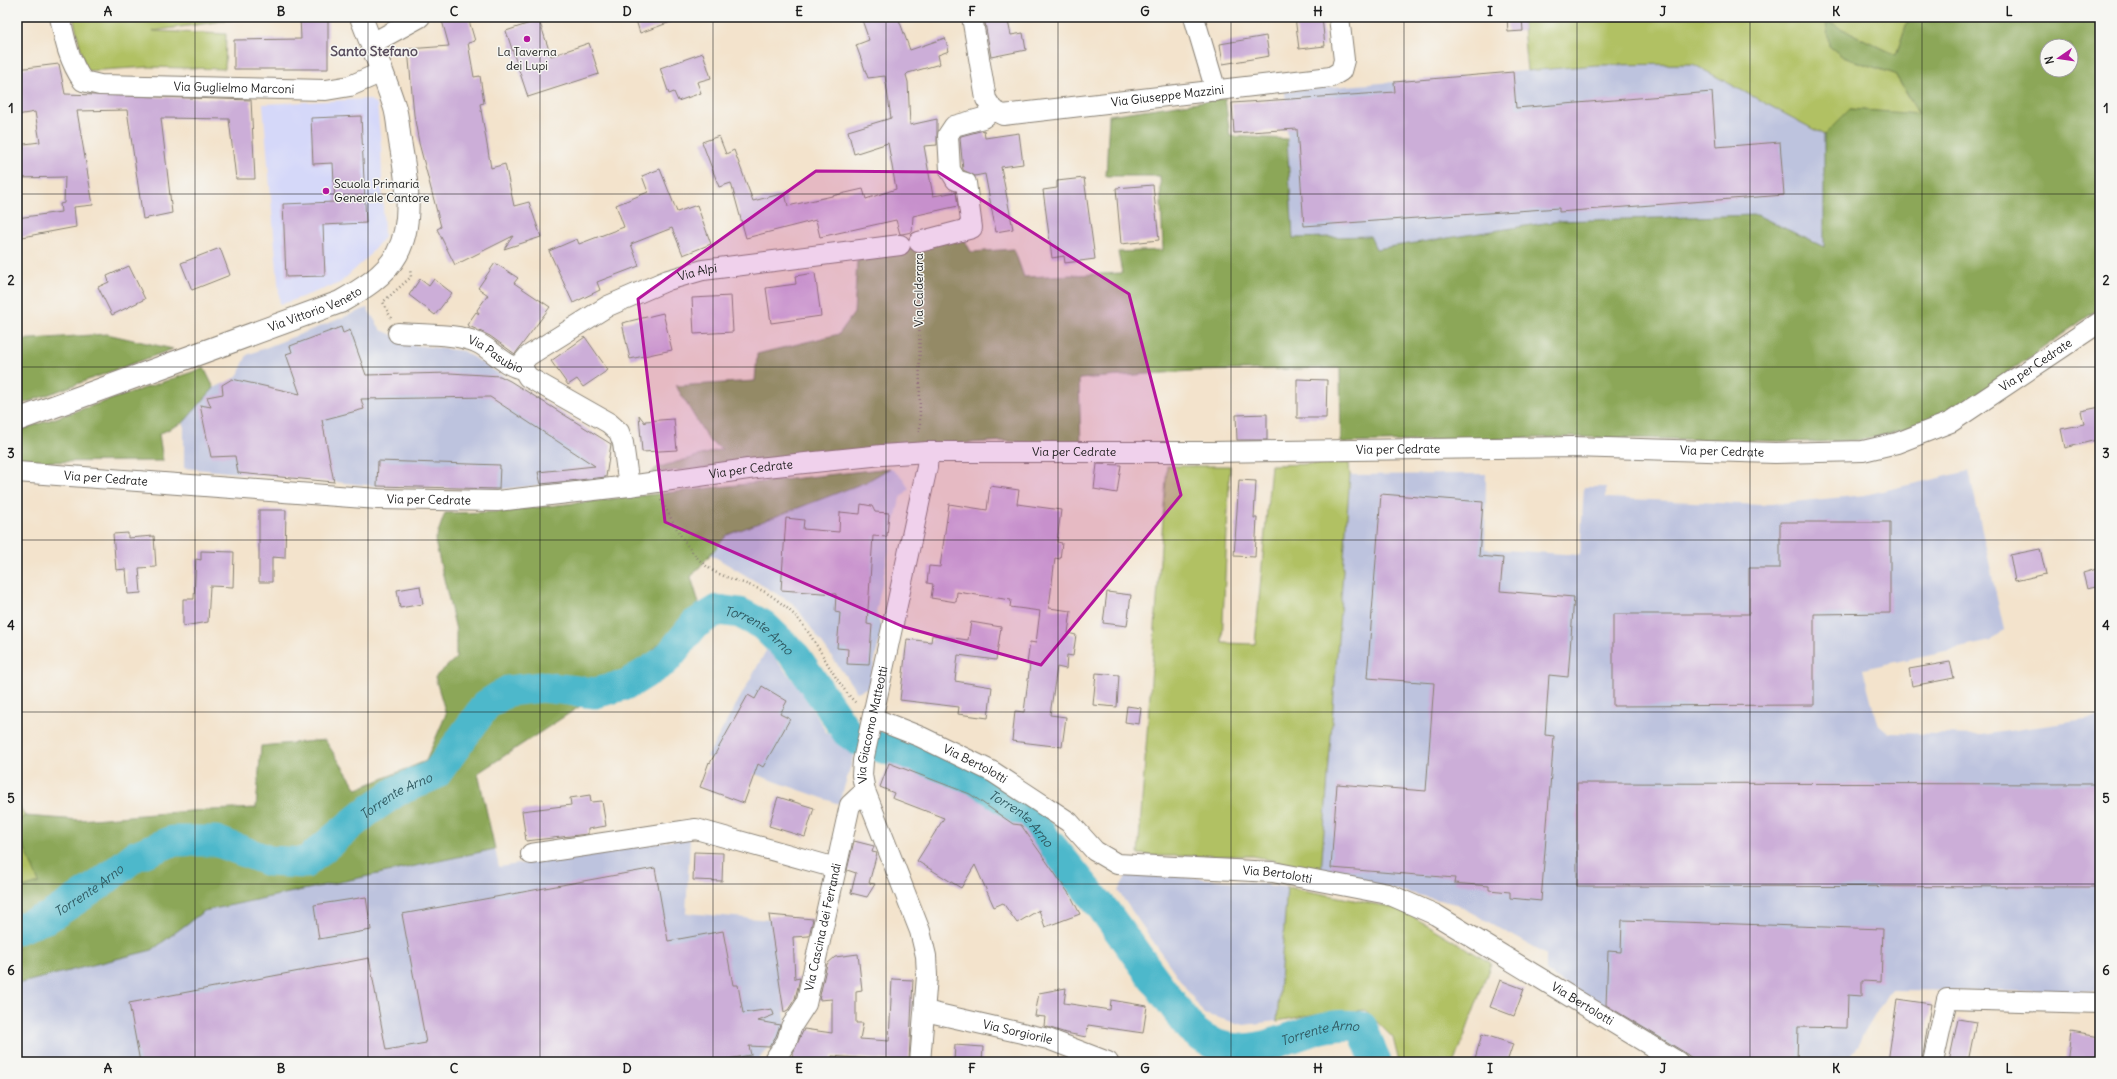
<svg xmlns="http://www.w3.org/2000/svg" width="2117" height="1079" font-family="Delius,sans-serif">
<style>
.built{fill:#d5d8f9}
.industrial{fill:#bdc3de}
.green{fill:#b1c163;stroke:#666e40}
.forest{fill:#8ca759;stroke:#54623a;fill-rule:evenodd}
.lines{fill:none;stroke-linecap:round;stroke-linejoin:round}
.river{stroke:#4eb8cb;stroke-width:31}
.building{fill:#ccaed8}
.minor-casing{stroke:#888074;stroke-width:22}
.tertiary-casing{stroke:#888074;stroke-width:24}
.path{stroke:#888074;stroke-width:2.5;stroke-dasharray:1 3;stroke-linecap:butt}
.minor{stroke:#fff;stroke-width:20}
.tertiary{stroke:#fff;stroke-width:22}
.marked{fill:#b5179e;fill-opacity:0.2;stroke:#b5179e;stroke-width:3;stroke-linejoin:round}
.grid{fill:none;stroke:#1c1c1c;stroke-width:1;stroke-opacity:0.55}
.poi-dot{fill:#b5179e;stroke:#f6f6f2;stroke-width:1.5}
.labels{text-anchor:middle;stroke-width:3;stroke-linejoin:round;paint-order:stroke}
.poi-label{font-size:12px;fill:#1c1c1c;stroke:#f6f6f2}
.street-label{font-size:12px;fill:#1c1c1c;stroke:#f6f6f2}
.water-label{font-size:13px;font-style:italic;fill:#305a62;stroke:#f6f6f2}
.quarter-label{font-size:14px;font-weight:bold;fill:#5a4f5e;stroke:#f6f6f2}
.neatline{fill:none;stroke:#1c1c1c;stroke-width:1.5}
.grid-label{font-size:13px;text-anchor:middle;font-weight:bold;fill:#1c1c1c}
</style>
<rect width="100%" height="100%" fill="#f6f6f2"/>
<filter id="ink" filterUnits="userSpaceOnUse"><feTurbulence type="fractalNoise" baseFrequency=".025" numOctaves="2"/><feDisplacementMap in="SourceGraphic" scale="8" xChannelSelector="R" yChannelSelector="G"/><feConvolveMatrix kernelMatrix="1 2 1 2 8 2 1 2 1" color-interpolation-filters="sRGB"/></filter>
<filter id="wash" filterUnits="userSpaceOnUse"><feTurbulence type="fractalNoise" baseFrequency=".012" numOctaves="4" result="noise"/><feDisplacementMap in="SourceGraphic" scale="16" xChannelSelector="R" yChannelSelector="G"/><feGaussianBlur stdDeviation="0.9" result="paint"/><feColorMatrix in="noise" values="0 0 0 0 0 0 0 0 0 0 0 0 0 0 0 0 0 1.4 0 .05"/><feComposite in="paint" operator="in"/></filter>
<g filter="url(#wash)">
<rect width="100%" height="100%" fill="#f3e3cc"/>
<polygon class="built" points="368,99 377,104 381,146 384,237 367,258 340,283 280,305 263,104"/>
<g class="industrial">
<polygon points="1693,64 1824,135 1824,247 1757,215 1558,221 1375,249 1369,236 1293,238 1285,91 1596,65"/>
<polygon points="367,308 381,330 414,345 463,351 611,444 606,480 499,489 377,486 184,468 184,422 214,388 237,377 247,355"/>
<polygon points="890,468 904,479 909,489 900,498 876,612 882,628 869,687 857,692 794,604 710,554 727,535 866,482"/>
<polygon points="1969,471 2004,630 1991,641 1863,669 1877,723 1889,733 1981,735 2100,718 2100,992 1890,990 1847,1062 1697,1062 1546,972 1546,954 1456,904 1321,872 1350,475 1486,474 1485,549 1580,555 1584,487 1606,487 1606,498 1761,505 1865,495"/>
<polygon points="767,649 800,689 826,732 854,755 839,804 707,757"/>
<polygon points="690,838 686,913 770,920 786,1024 778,1048 768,1047 757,1062 17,1062 17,984 152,950 204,911 495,849 499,867"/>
<polygon points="1129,871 1287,887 1277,1021 1244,1025 1204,1014 1118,891"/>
</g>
<g class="green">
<polygon points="73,17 251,17 153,31 226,34 225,69 149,67 86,71"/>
<polygon points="1522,17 1909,17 1896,55 1826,22 1843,57 1895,74 1919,115 1850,109 1824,135 1693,64 1596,65 1527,71"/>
<polygon points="1349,463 1350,475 1321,872 1253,856 1158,856 1138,854 1167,466 1230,466 1222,643 1255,644 1271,465"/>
<polygon points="17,801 25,816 17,822"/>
<polygon points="17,835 21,839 40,883 17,890"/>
<polygon points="1287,887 1400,909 1491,963 1455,1062 1399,1062 1393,1038 1365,1010 1322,1013 1277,1021"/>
</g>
<g class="forest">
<path d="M 1909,17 L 2100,17 L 2100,308 L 1969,400 C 1936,418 1898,434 1860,440 C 1847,441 1834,441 1820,442 L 1571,437 L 1341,443 L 1340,368 L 1192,371 L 1079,379 L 1081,447 L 1004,441 L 932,445 L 651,473 L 656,468 L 722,449 L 709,441 L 676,386 L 755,381 L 757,354 L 839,334 L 854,313 L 857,261 L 962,235 L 971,252 L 1014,249 L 1024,277 L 1122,273 L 1118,252 L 1163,250 L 1160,176 L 1106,176 L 1109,115 L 1225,98 L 1230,136 L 1287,139 L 1293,238 L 1370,236 L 1376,249 L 1558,221 L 1757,215 L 1824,247 L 1824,135 L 1850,109 L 1919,114 L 1895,74 L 1843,57 L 1829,46 L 1826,21 L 1896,55 ZM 2047,46 L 2071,46 L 2071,70 L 2047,70 Z"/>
<polygon points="107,334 173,349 17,406 17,340"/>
<polygon points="204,368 214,388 184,422 159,434 163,461 17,462 17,431"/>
<polygon points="890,468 866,482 727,535 691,577 699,603 631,673 478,773 495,849 204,911 152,950 17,984 17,890 39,883 21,839 17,835 17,822 25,816 80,820 190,811 256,808 261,746 325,740 357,789 426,761 446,714 435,677 456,658 456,630 435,541 445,513 495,512"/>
</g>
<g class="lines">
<path class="river" id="s1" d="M 17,929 L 49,917 L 100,884 L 135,856 L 173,841 L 216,841 L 269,861 L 305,863 L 365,813 L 397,791 L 436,774 L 486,705 L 508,691 L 542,687 L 595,693 L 628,684 L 665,661 L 695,624 L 718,610 L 740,613 L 763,625 L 796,657 L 847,732 L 858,740 L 951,770 L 1025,814 L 1104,910 L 1190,1028 C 1196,1033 1203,1039 1210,1042 C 1264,1067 1309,1015 1362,1027 L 1376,1062"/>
</g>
<g id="blocks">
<g class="building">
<polygon points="300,17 328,17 328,69 234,69 234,40 301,39"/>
<polygon points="441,17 468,17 475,41 468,43 474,77 480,76 484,103 480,104 491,168 505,164 514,206 529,202 541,237 504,249 513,236 455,265 437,229 441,227 419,143 414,115 408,49 449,46"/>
<polygon points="635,17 679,17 679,19 640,33"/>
<polygon points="861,17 898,17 910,50 945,38 949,51 938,55 940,64 908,73 906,75 908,82 910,125 937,119 937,145 924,146 933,196 956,192 958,206 913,216 912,232 902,234 900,234 896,220 820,237 816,220 746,238 731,183 719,187 702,142 719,136 726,154 734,150 753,201 785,193 788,206 863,189 866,199 896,189 888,143 854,154 848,131 891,118 885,76 868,78 856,45 869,40"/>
<polygon points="984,17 1007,17 1011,35 1023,33 1026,50 991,57"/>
<polygon points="1295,17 1322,17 1325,46 1299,49"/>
<polygon points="1507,17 1522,17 1523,31 1508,32"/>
<polygon points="539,20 551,56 589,43 599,74 528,97 506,31"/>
<polygon points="1266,36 1269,56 1223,64 1220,44"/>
<polygon points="703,53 711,78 697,82 701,93 678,101 674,92 669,94 660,68"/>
<polygon points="59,64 65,94 251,100 255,179 236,179 229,119 161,118 172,213 143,219 127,110 77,111 93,205 74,207 76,227 17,238 17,218 61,212 60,204 64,203 65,177 17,178 17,145 40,142 35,112 17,115 17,69"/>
<polygon points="1513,72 1516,108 1712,92 1716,147 1780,142 1784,195 1559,212 1559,208 1304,226 1297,129 1234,133 1232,103 1395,92 1394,82"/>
<polygon points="361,116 366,223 323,225 325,276 286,277 283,204 335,202 333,163 313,164 311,118"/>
<polygon points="984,130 985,138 1019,133 1023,164 1001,167 1013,229 996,232 985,174 975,176 963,170 960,138 961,136"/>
<polygon points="660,169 677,212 697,205 711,244 683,255 672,228 631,244 639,266 597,282 600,290 573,303 549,251 577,239 579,244 624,227 616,205 648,192 642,176"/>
<polygon points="1084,178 1095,259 1065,263 1064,256 1052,258 1043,190 1057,188 1057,181"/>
<polygon points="1153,185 1159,240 1121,244 1116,188"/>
<polygon points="220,248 230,275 192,290 181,263"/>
<polygon points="495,263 518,278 514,283 550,307 515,354 490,336 467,325 476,312 479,314 477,310 488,295 478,288"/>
<polygon points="129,266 145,299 112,315 98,287 109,282 107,276"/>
<polygon points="815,273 821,316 771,323 766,288 796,284 795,276"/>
<polygon points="420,279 429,286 434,279 452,293 435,315 409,295"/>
<polygon points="731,296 733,332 694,334 692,298"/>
<polygon points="663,313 672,350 630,359 622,323"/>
<polygon points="341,327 343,333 350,330 366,375 450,373 500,376 510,381 611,444 606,477 541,484 538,472 595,466 490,397 361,399 364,409 322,420 334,482 238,473 235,456 211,457 200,405 211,407 207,397 223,394 222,385 232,379 300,394 286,354 292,352 290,346"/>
<polygon points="585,337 608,370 583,387 577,379 568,385 551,361"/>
<polygon points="1297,379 1327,380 1326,418 1297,418"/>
<polygon points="2100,407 2100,439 2065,448 2061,429 2084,424 2081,411"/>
<polygon points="1267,414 1267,440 1237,440 1236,415"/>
<polygon points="639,415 645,423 645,421 674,419 677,450 642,452"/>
<polygon points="378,461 500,465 499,489 377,486"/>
<polygon points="1097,464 1121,465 1117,493 1094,489"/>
<polygon points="1239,480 1256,481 1254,518 1257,518 1255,557 1234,556"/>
<polygon points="990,486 1019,490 1017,504 1061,510 1057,542 1062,543 1060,559 1055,558 1049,608 1071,611 1068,633 1076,635 1073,656 1067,655 1066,669 1057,667 1050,715 1066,717 1062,747 1012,741 1015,711 1024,712 1030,664 1027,664 1030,642 1036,643 1040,611 1010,607 1011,600 957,592 956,602 931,598 933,584 927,583 929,566 940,567 949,504 987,510"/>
<polygon points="1381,494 1483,502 1479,556 1503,558 1500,591 1574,597 1568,677 1549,675 1545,735 1554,736 1541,901 1510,898 1510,892 1489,890 1489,886 1454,883 1455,878 1331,868 1337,784 1426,791 1434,683 1367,678"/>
<polygon points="861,504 872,506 875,512 889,513 887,537 873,536 867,624 872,625 869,665 847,664 848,649 837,648 840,613 835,612 836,594 781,590 786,518 804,520 803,529 839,532 840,512 860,514"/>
<polygon points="259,510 286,510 285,558 272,557 272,582 259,582"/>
<polygon points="1780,522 1890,522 1890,613 1814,614 1814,705 1613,706 1613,614 1749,614 1749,568 1780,568"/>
<polygon points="128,533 128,538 154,536 156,567 139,568 141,593 128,594 126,569 116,570 113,534"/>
<polygon points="2040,549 2046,574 2015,581 2010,555"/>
<polygon points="201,551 234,552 233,587 210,586 208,622 183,626 183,599 194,599 196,559 201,560"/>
<polygon points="2100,568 2100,586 2087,589 2083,573"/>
<polygon points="420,586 423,604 400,608 397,590"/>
<polygon points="1107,592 1131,595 1127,626 1103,623"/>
<polygon points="971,622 1001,627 996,660 958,655 955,681 992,687 988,718 958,714 959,707 900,700 907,639 931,642 932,635 968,640"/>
<polygon points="1950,662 1954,678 1912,686 1909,669"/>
<polygon points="1096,673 1119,675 1117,707 1093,705"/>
<polygon points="762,686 787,701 780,714 790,719 763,767 758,764 744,803 700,787 709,762 710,763 748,695 755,699"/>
<polygon points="1127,706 1141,708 1139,724 1125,722"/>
<polygon points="889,763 970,794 1013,824 1021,825 1072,898 1080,914 1045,927 1039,910 1017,923 1003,903 994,907 975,865 961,888 917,861 944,818 892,798 894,793 880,787"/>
<polygon points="1577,783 2100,784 2100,887 1577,886"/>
<polygon points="590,795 591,802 602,801 606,826 588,829 588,834 526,841 522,811 571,805 570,798"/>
<polygon points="778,797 814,808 805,837 769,826"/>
<polygon points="854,841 874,846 872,852 877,853 869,883 875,884 867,897 851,893 856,873 847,870"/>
<polygon points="694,852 723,853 722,881 693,880"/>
<polygon points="655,868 668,941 723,931 733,985 738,985 743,1013 772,1009 774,1015 758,1021 780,1025 776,1036 769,1047 749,1046 751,1055 710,1062 140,1062 129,1003 369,958 386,1050 426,1043 402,914"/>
<polygon points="366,897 371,930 319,939 314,905"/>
<polygon points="769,915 813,919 809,936 793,937 795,979 800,978 795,999 788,1010 784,1012"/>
<polygon points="1622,920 1883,929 1881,982 1862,981 1862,996 1848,995 1847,1028 1798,1027 1797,1062 1697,1062 1684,1052 1606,1005 1608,951 1621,952"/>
<polygon points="858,954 862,990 856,991 856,1023 863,1023 860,1039 889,1041 892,979 913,980 909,1062 832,1056 831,1062 792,1062 793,1053 804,1029 832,1033 832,999 819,1000 827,964 835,957"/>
<polygon points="1500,980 1524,989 1514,1016 1490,1007"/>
<polygon points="1066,988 1064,1003 1110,1010 1111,1000 1147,1006 1143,1033 1088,1025 1086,1037 1066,1033 1044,1026 1045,1017 1035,1016 1039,993"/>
<polygon points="1897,999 1931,1004 1922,1062 1888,1062"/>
<polygon points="1958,1019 1976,1022 1968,1062 1949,1062"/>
<polygon points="2071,1032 2100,1037 2100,1062 2067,1062"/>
<polygon points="1482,1034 1513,1044 1507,1062 1474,1062"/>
<polygon points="955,1045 983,1047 982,1062 954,1062"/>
</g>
</g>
</g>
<g filter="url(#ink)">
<use href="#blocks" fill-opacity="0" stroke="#888074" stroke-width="1"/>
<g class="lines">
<g class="minor-casing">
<g id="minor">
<path id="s2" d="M 60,17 C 65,41 69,61 83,81 L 100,85 L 326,90 L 350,86 L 382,72"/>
<path id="s3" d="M 972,17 L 986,99 L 993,110 L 1003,115 L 1331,77 L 1341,71 L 1344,60 L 1339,17"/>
<polyline points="1194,17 1216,91"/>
<polyline points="371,44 420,17"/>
<polyline points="919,242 972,228 966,183 956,180 950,170 948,135 954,126 983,118 993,110"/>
<path id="s4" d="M 398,333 C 421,335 458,333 478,343 C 494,351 504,366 523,369 L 528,377 L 609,423 L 619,432 L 623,443 L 629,486"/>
<path id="s5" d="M 523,369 L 523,362 L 528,356 L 608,306 L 668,280 L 703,270 L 900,245"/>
<path id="s6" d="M 17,472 L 378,499 L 497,501 L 629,486 L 748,469 L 882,455 L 928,452 L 1211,452 L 1572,447 L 1775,453 L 1863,451 L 1897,443 L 1951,422 L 2100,322"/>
<path id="s7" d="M 873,718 L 921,737 L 993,772 L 1069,822 L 1095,851 L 1117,864 L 1273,872 L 1388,894 L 1436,915 L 1678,1062"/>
<polyline points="531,854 696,829 836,868"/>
<path id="s8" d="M 925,1011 L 1048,1039 L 1108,1062"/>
<path id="s9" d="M 773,1062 L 787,1041 L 791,1027 L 806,1004 L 850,805 L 865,791"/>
<path id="s10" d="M 920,1062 L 927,976 L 926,956 L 920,931 L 865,791 L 862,775 L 863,761 L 927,467 L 928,452"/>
<polyline points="1933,1062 1947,999 2100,1003"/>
</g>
</g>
<g class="tertiary-casing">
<g id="tertiary">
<path id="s11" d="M 17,420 L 340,302 C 361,290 385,276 397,254 C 415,220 406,177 400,141 C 398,129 398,116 394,105 C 384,75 372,46 361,17"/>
</g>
</g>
<g class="path">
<polyline points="919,259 920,434"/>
<polyline points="391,318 383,302 411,277 410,269"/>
<path d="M 661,500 C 675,525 689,557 715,572 C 729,579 746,583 761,590 C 770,594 780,602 788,609 C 817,634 829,677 857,704"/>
</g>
<use href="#minor" class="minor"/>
<use href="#tertiary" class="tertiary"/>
</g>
</g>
<path class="marked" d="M 816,171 L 938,172 L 1129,294 L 1181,495 L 1041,665 L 904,627 L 665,522 L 638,299 Z"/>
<path class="grid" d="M 195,17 L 195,1062M 368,17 L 368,1062M 540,17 L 540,1062M 713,17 L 713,1062M 886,17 L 886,1062M 1058,17 L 1058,1062M 1231,17 L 1231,1062M 1404,17 L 1404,1062M 1577,17 L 1577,1062M 1750,17 L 1750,1062M 1922,17 L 1922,1062M 17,194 L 2100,194M 17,367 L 2100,367M 17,540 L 2100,540M 17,712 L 2100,712M 17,884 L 2100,884"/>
<g class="poi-dot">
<circle cx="527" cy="39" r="4"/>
<circle cx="326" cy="191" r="4"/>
</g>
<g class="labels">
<g class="poi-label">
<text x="527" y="56">La Taverna<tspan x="527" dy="14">dei Lupi</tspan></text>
<text x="334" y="188" text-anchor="start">Scuola Primaria<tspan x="334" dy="14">Generale Cantore</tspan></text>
</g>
<g class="street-label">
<text dy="4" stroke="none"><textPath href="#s2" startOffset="220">Via Guglielmo Marconi</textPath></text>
<text dy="4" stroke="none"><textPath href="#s3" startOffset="273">Via Giuseppe Mazzini</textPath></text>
<text dy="4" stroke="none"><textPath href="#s5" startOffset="205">Via Alpi</textPath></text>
<text transform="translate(919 290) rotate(-90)" y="4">Via Calderara</text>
<text dy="4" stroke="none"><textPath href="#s11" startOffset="318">Via Vittorio Veneto</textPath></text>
<text dy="4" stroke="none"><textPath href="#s4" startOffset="102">Via Pasubio</textPath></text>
<text dy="4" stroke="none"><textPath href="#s6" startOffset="2045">Via per Cedrate</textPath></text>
<text dy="4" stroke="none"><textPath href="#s6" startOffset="1385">Via per Cedrate</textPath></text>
<text dy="4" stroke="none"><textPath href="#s6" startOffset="1709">Via per Cedrate</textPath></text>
<text dy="4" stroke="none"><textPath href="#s6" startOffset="1061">Via per Cedrate</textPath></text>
<text dy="4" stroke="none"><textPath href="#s6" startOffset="737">Via per Cedrate</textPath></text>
<text dy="4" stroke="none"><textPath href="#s6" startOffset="89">Via per Cedrate</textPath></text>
<text dy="4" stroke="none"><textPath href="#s6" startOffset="413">Via per Cedrate</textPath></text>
<text dy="4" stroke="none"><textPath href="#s10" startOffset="350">Via Giacomo Matteotti</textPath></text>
<text dy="4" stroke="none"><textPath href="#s7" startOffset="112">Via Bertolotti</textPath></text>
<text dy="4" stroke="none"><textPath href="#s7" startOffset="448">Via Bertolotti</textPath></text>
<text dy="4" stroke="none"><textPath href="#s9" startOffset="146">Via Cascina dei Ferrandi</textPath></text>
<text dy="4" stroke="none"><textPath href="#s7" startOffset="784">Via Bertolotti</textPath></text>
<text dy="4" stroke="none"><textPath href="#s8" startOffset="95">Via Sorgiorile</textPath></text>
</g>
<g class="water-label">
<text dy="5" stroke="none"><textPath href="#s1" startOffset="874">Torrente Arno</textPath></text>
<text dy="5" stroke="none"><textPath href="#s1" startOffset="430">Torrente Arno</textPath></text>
<text dy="5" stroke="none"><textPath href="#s1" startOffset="1209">Torrente Arno</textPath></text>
<text dy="5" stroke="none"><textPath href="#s1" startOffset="82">Torrente Arno</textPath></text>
<text dy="5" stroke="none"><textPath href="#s1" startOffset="1617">Torrente Arno</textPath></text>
</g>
<g class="quarter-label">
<text x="374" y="56">Santo Stefano</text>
</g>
</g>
<rect width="2117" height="1079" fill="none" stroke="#f6f6f2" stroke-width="44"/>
<g transform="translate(2059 58) rotate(257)"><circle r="19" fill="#f6f6f2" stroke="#9f9f9c"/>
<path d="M0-3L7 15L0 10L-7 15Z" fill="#b5179e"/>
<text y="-6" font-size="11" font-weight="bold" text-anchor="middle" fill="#1c1c1c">N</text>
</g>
<rect x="22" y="22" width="2073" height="1035" class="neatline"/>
<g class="grid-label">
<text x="108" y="16">A</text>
<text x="281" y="16">B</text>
<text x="454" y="16">C</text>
<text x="627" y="16">D</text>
<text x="799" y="16">E</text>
<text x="972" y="16">F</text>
<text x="1145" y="16">G</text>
<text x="1318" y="16">H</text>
<text x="1490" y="16">I</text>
<text x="1663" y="16">J</text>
<text x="1836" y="16">K</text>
<text x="2009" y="16">L</text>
<text x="11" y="113">1</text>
<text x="2106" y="113">1</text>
<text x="11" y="285">2</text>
<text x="2106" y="285">2</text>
<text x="11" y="458">3</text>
<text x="2106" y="458">3</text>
<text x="11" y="630">4</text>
<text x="2106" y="630">4</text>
<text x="11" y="803">5</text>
<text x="2106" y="803">5</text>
<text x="11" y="975">6</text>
<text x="2106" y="975">6</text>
<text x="108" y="1073">A</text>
<text x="281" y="1073">B</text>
<text x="454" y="1073">C</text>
<text x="627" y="1073">D</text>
<text x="799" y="1073">E</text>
<text x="972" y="1073">F</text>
<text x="1145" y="1073">G</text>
<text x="1318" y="1073">H</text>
<text x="1490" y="1073">I</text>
<text x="1663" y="1073">J</text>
<text x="1836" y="1073">K</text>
<text x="2009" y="1073">L</text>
</g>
</svg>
